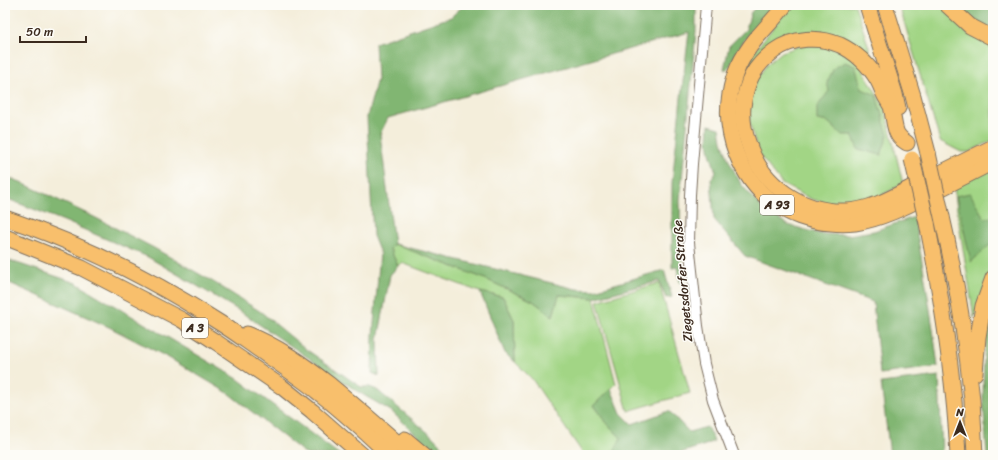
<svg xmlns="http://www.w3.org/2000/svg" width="998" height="460" font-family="Sriracha,sans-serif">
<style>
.green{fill:#a2d585;stroke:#6e8052}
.forest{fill:#81b672;stroke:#5e7048}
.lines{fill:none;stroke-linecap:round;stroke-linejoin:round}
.tertiary-casing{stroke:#7c6f60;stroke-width:12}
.motorway-casing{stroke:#7c6f60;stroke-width:17}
.tertiary{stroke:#fff;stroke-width:10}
.motorway{stroke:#f8bf6c;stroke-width:15}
.motorway-bridge-casing{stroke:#7c6f60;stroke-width:17;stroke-linecap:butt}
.motorway-bridge{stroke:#f8bf6c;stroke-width:15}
.labels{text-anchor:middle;stroke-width:3;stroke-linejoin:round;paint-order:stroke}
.shield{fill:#fdfcf7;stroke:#75695f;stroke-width:1}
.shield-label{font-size:12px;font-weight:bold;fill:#3b2a1e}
.street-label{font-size:13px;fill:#3b2a1e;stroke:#fdfcf7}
</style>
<rect width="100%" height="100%" fill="#fdfcf7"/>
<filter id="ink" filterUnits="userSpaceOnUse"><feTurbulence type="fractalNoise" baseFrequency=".025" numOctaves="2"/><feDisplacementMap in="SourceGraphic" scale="8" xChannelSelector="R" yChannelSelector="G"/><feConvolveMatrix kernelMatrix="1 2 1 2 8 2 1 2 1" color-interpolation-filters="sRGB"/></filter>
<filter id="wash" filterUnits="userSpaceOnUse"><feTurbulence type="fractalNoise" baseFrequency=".012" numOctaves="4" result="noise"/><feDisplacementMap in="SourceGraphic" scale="16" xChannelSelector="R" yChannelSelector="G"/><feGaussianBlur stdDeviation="0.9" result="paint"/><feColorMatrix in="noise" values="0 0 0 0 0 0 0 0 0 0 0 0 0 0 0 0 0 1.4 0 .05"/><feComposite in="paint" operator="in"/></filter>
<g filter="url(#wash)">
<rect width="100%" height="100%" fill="#f4eedb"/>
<g class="green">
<polygon points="791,5 855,5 872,57 842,36 817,31 793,34 775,42 740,90 736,91 750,57"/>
<polygon points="899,5 941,5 967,33 993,47 993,140 969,152 961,152 940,141"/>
<polygon points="820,44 842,51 859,63 885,108 903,184 880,196 852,203 831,204 811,199 782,184 758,153 749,120 750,98 756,80 767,64 782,52 800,46"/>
<path d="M 993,167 L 993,264 L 974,318 C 968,274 959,231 954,187 Z"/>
<polygon points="394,244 483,278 533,301 553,316 559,295 594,298 616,384 594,405 606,422 621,438 612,455 584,455 532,379 515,362 514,320 503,297 480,292 402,263 398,266 390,249"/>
<polygon points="659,283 690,393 628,411 597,301"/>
</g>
<g class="forest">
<polygon points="464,5 696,5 696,31 680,200 681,256 683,283 680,283 677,267 672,268 672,183 681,98 689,32 388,118 380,134 394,244 576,289 594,290 664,270 672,297 666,298 659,281 594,298 559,295 553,316 533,301 483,278 394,244 390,249 398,266 390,275 378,340 379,376 372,373 373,335 380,253 373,236 367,117 377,79 375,43 451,17"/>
<path d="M 758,5 L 773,5 C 762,19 749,33 739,48 C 736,54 731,67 726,70 L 724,69 L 729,46 L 746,29 L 751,12 Z"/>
<polygon points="957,5 993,5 993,32 974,21"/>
<polygon points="845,62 855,66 862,89 876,95 888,135 881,155 858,149 852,135 842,135 828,122 817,120 817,107 829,91 827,82 834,68"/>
<path d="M 709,125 L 720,128 L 722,141 L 729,161 L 741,184 L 760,206 L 788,225 L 821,234 L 848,235 L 874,231 L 914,217 C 923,267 932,316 938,367 L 880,374 L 873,302 L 745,256 L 714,219 L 711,179 L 716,172 L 710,153 L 708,141 Z"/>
<polygon points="5,177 18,181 94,217 154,248 215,283 261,312 307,350 361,387 370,387 377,390 432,436 450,455 438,455 391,411 360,393 238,310 148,257 64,221 5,198"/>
<polygon points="970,193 984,218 993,218 993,242 971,262 956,196"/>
<polygon points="5,259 76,283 238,379 340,455 307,455 228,393 169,358 109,327 5,281"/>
<polygon points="480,292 503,297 514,320 515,362 505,353"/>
<polygon points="993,302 993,455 987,455 983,399 984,356 987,327"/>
<polygon points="939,376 942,455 890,455 881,383"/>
<polygon points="611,389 621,413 632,424 669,411 689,432 707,427 714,441 708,444 674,455 612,455 621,438 606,422 594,405"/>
</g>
</g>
<g filter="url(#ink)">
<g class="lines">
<g class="tertiary-casing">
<polyline id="tertiary" points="706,5 692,164 690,195 689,243 698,326 704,364 713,400 734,455"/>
</g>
<g class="motorway-casing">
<g id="motorway">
<path d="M 785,5 C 776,17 765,28 755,40 C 743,55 733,74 730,94 C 723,134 740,177 772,202 C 788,214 810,222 831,223 C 839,224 847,224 855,223 C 881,219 905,207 928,195 C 950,184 971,173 993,162"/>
<polyline points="867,5 895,94 898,108"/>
<polyline points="885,5 913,96 928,153"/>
<polyline points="947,5 970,26 993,38"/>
<path d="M 907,143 C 904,141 900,138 898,135 C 894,130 893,113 891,106 C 889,103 887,99 885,96 C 882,90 880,84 877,79 C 869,65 855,52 840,45 C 819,36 793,37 774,51 C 754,66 746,82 743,107 C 742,119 744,131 748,142 C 761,185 802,213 847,211 C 873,210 898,194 920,183 C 944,171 969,159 993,147"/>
<path d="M 942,217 C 956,277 966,339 972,400 C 973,418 974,437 975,455"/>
<path d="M 5,218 C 79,243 155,281 220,323 C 233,331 245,340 258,349 C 278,363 299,377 319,393 C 344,412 367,434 390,455"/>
<path d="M 927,223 C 942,299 954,377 958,455"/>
<polyline points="5,237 82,268 182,320 216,342 282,387 312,411 362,455"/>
<path d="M 247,334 C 278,346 304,365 330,385 C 358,408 384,431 411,455"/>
<polyline points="975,373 978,337 983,306 993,278"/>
<polyline points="405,439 424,455"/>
</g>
</g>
<use href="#tertiary" class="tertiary"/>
<use href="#motorway" class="motorway"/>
<g class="motorway-bridge-casing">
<g id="motorway-bridge">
<polyline points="928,153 942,217"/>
<polyline points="912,159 927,223"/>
</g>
</g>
<use href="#motorway-bridge" class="motorway-bridge"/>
</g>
</g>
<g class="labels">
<g class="shield">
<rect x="760" y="195" width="34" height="20" rx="3"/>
<rect x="182" y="318" width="26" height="20" rx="3"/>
</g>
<g class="shield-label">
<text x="777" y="209">A 93</text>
<text x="195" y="332">A 3</text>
</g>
<g class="street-label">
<text transform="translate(682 281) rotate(-95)" y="5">Ziegetsdorfer Straße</text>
</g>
</g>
<rect width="998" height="460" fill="none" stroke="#fdfcf7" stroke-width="20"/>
<g transform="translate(960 422)" stroke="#fdfcf7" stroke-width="3" paint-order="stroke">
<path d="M0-3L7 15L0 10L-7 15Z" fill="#3b2a1e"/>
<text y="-6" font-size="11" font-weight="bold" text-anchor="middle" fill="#3b2a1e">N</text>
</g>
<path d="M20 36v6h66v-6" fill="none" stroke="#3b2a1e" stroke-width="2"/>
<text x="26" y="36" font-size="12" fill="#3b2a1e" stroke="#fdfcf7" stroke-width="3" paint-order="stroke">50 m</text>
</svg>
